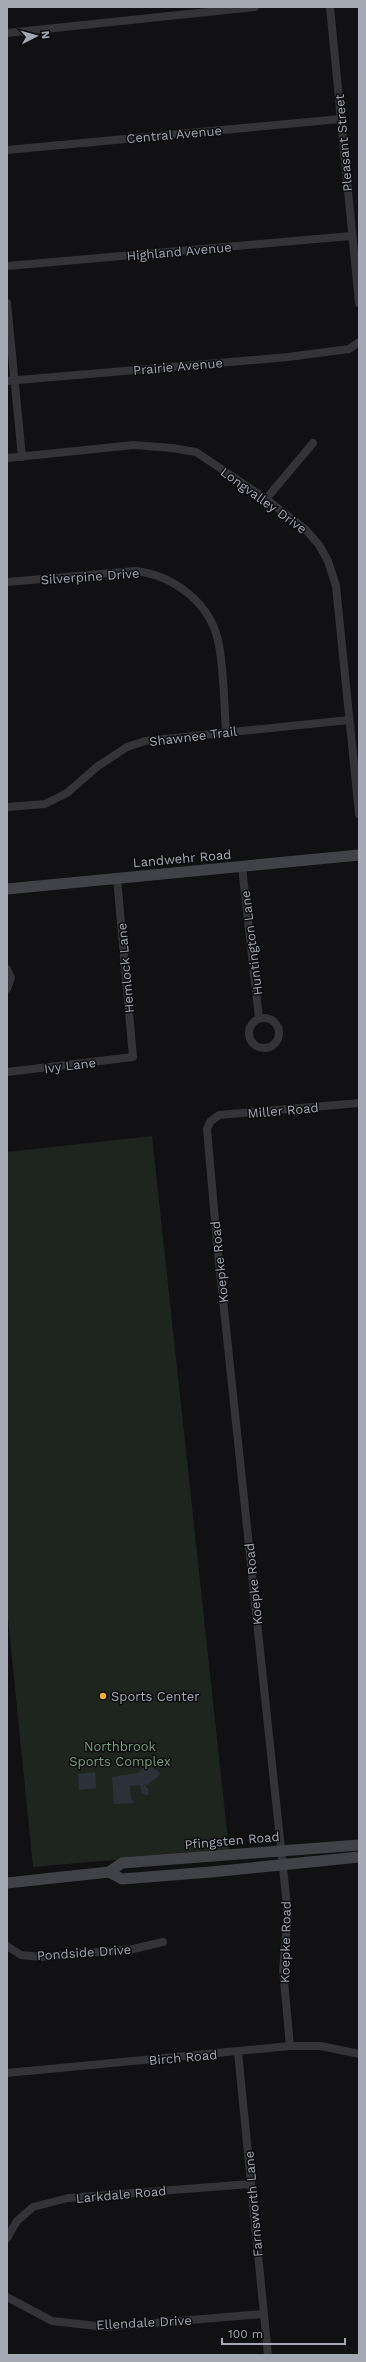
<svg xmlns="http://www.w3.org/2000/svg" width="366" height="2362" font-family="'Work Sans',sans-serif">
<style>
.green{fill:#1e251f}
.water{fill:#2b3138}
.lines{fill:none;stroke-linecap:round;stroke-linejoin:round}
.street{stroke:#333338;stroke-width:8}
.secondary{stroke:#414247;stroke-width:11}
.poi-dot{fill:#e7b035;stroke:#0c0c0e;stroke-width:1.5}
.labels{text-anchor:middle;stroke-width:3;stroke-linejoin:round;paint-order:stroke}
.street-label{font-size:13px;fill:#a3a8b3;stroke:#0c0c0e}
.poi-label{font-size:13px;fill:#a3a8b3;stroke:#0c0c0e;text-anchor:start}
.park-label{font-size:13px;fill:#7b9d7e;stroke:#0c0c0e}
</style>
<rect width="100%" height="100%" fill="#111113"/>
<polygon class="green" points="152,1136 229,1850 33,1867 7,1608 7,1152"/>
<g class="water">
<polygon points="147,1764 161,1774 147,1785 144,1784 149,1790 148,1795 142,1794 140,1785 130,1786 131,1799 134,1803 114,1804 112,1777 138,1773"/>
<polygon points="95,1772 96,1788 79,1790 78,1774"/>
</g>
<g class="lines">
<g class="street">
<polyline points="330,7 359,303"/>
<polyline points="7,33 255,7"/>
<polyline points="7,150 341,119"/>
<polyline points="7,266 351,236"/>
<polyline points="7,303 22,457"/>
<polyline points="7,381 288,357 349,349 359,342"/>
<polyline points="7,458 134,445 172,448 196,452 266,499 306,530 319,545 328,561 336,586 359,814"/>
<polyline points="266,499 313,443"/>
<path d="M 7,582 L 135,571 C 173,575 209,602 218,640 C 224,668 224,703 226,731"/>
<polyline points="7,807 45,804 67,793 98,766 127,747 145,741 349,720"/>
<polyline points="242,867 259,1018"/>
<polyline points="7,969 11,978 7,989"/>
<circle cx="264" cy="1033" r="15"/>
<polyline points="7,1072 133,1057 117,878"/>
<polyline points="7,1946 21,1955 41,1957 133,1949 163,1942"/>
<polyline points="290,2046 283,1970 288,1915 217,1243 207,1129 210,1122 219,1115 359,1103"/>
<polyline points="238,2052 268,2355"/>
<polyline points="7,2073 290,2046 321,2046 359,2054"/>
<polyline points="7,2238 17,2221 33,2207 68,2198 251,2184"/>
<polyline points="7,2297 52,2321 106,2327 263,2314"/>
</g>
<g class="secondary">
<polyline points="7,889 359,855"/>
<polyline points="109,1872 122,1879 211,1872 359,1857"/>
<polyline points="7,1883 109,1872 122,1863 359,1845"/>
</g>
</g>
<circle class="poi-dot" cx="103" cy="1696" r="4"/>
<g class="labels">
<g class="street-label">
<text transform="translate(174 134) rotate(-5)" y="5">Central Avenue</text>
<text transform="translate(343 143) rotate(-95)" y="5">Pleasant Street</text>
<text transform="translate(179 251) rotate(-5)" y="5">Highland Avenue</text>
<text transform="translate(178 366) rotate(-5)" y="5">Prairie Avenue</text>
<text transform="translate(264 500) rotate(36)" y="5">Longvalley Drive</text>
<text transform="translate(90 576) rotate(-4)" y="5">Silverpine Drive</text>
<text transform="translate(193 736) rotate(-7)" y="5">Shawnee Trail</text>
<text transform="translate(182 858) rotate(-5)" y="5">Landwehr Road</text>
<text transform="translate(251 943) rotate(-97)" y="5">Huntington Lane</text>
<text transform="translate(125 968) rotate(-95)" y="5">Hemlock Lane</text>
<text transform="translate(70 1065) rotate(-7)" y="5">Ivy Lane</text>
<text transform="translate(283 1110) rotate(-5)" y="5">Miller Road</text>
<text transform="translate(219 1262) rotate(-96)" y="5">Koepke Road</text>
<text transform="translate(253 1584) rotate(-96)" y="5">Koepke Road</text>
<text transform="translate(232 1840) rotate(-5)" y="5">Pfingsten Road</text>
<text transform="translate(285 1942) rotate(-89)" y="5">Koepke Road</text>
<text transform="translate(84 1952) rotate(-4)" y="5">Pondside Drive</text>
<text transform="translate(183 2057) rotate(-5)" y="5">Birch Road</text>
<text transform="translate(121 2194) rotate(-5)" y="5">Larkdale Road</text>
<text transform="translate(253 2204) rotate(-95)" y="5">Farnsworth Lane</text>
<text transform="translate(144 2322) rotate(-3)" y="5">Ellendale Drive</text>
</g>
<g class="poi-label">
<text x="111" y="1701">Sports Center</text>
</g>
<g class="park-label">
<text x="120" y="1751">Northbrook<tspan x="120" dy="15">Sports Complex</tspan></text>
</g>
</g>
<rect width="366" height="2362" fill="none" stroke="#a3a8b3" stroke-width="16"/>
<g transform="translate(36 36) rotate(84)" stroke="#0c0c0e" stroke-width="3" paint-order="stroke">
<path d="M0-3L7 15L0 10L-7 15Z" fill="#a3a8b3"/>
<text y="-6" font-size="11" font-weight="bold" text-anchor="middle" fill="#a3a8b3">N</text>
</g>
<path d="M222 2338v6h123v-6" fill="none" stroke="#a3a8b3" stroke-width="2"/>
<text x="228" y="2338" font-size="12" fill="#a3a8b3" stroke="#0c0c0e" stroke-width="3" paint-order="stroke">100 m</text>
</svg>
